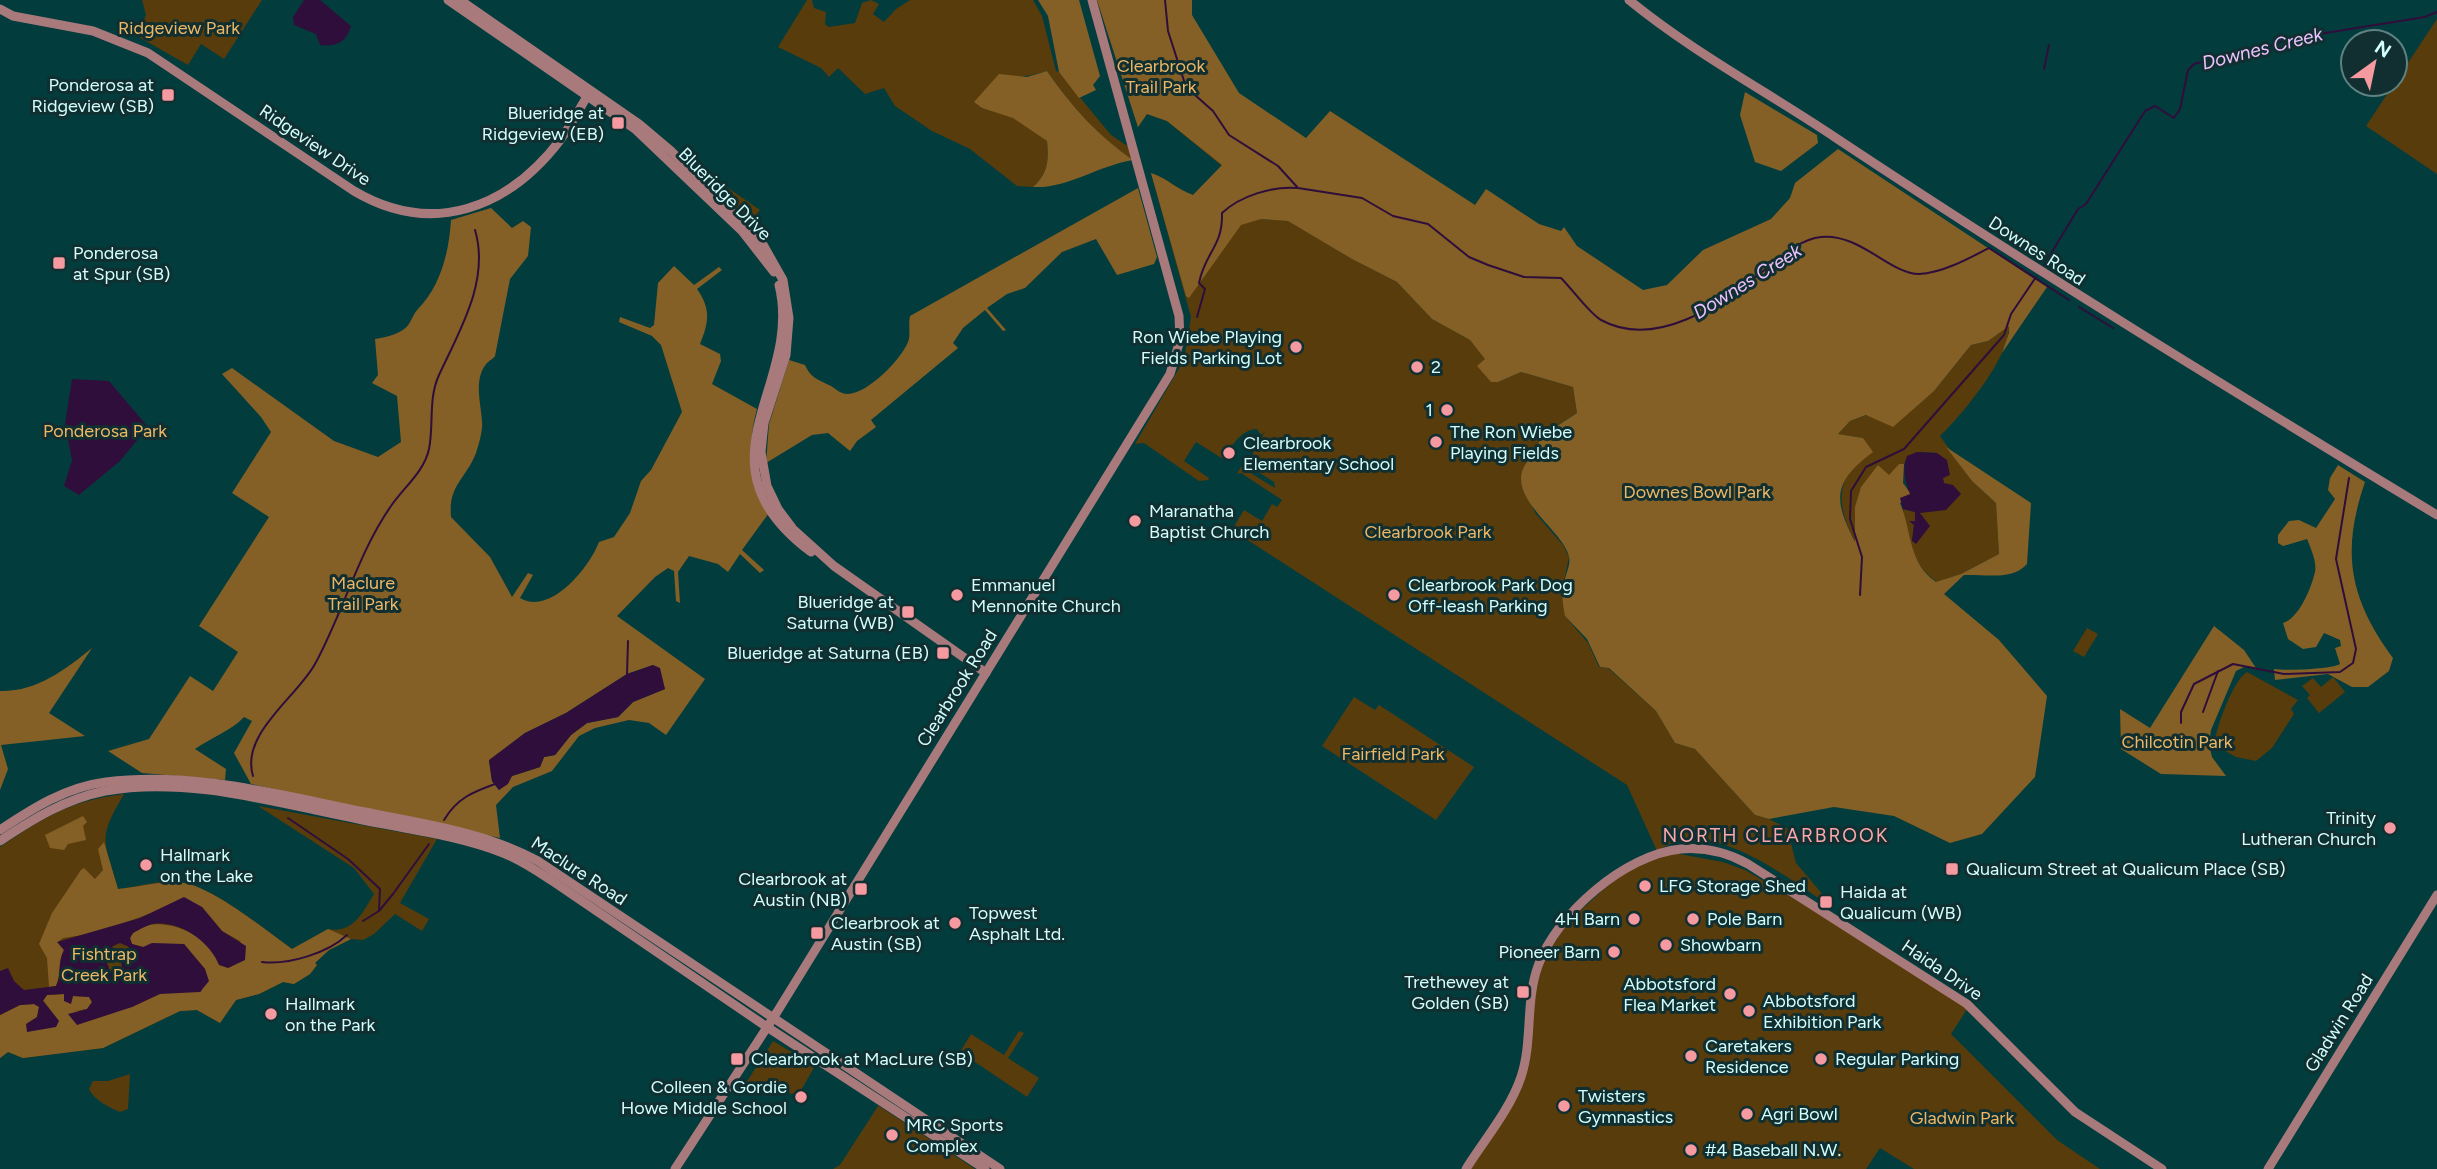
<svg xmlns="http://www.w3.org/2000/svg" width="2437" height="1169" font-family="Figtree,sans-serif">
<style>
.green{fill:#583c0b}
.forest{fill:#846026;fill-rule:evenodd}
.water{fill:#2f0e3b;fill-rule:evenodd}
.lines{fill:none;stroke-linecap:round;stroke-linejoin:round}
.stream{stroke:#2f0e3b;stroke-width:2}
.secondary{stroke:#a97a7c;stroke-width:9}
.poi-dot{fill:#f49aa0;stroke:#112f30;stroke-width:2.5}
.labels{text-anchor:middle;stroke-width:6;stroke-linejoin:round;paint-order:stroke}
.park-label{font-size:18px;fill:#edb765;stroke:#112f30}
.poi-label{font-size:18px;fill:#d2fefe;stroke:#112f30;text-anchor:start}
.street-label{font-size:18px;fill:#d2fefe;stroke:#112f30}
.water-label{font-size:19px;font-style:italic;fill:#edc2ff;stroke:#112f30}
.neighbourhood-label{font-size:19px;letter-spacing:2px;fill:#fba7ab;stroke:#112f30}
</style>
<rect width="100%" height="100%" fill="#033c3d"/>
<g class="green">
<polygon points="142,0 262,0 224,59 201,44 188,65 137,36 146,15"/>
<path d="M 807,0 L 812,0 L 814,8 L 826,12 L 825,24 L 829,27 L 855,23 L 862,3 L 871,0 L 879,4 L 873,14 L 884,22 L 896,9 L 910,0 L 1033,0 L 1042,16 L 1056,71 L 1059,72 L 1111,135 L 1129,147 L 1133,160 C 1097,136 1072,107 1047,71 C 1019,80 993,76 975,102 L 982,108 L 1013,117 L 1047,141 C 1049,160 1048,174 1033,187 L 1017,186 L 970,149 L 932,131 L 895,106 L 884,88 L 865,94 L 838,68 L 829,77 L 821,68 L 778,47 Z"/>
<path d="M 1097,0 L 1171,0 L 1262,219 L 1289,221 L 1352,259 L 1397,282 L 1432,319 L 1470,340 L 1486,359 L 1498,382 L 1521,372 L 1573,387 L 1577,413 L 1540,436 L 1537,452 L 1526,460 L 1525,493 L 1536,514 L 1563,545 L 1569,557 L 1563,586 L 1565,616 L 1588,643 L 1599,667 L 1608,668 L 1656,711 L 1675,743 L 1695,749 L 1755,815 L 1769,819 L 1787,828 L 1796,863 L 1835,909 C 1794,883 1729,829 1677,841 C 1670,843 1663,848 1657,851 L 1627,785 L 1232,530 L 1244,510 L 1262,521 L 1272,504 L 1277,507 L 1282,500 L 1241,473 L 1237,474 L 1241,467 L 1275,488 L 1274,482 L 1252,468 L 1255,464 L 1253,452 L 1265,432 L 1261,435 L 1257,429 C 1240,430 1232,446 1223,459 L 1196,442 L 1184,461 L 1209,478 L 1208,480 L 1199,481 L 1144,443 L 1135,444 L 1184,360 L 1191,317 L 1151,173 C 1167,178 1176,189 1193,195 L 1222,166 L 1167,121 L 1147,114 L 1138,127 Z"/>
<polygon points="2437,19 2437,174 2366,126"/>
<polygon points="692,164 702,170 760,210 750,222"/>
<path d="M 2009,325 C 2011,356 1962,415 1940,436 L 1972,481 L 1996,503 L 1999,554 L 1961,574 L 1937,582 C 1915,568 1903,534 1903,509 L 1915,512 L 1915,521 L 1910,521 L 1914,525 L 1912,541 L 1916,543 L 1919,513 L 1944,484 L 1937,453 L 1918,452 L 1908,456 L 1904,464 L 1899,464 L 1889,476 L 1878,465 L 1856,544 C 1831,495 1842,485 1863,438 L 1838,434 L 1850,421 L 1934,391 L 1971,345 L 1988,341 Z"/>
<polygon points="2087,628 2098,634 2084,657 2073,651"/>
<path d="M 2247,672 L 2298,700 L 2291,709 L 2294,714 L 2272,748 L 2256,761 L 2236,757 L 2214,745 C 2216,728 2233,680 2247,672 Z"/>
<polygon points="2333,677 2345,692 2319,713 2307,698 2310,695 2302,686 2313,678 2321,687"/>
<polygon points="1354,697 1375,710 1379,705 1474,767 1436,820 1322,746"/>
<path d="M 124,794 C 97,840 104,839 118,889 C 139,887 169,877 189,884 C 226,896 260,927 292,949 L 328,929 C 353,934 363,912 374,894 L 354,868 L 258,806 L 437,839 L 400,903 L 429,919 L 422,931 L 395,914 L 374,934 L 363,940 L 351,939 L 329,950 L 315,963 L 317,965 L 310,974 L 294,984 L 283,982 L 259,994 L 236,1000 L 220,1023 L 197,1010 L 180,1011 L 103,1048 L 23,1058 L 8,1052 L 0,1058 L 0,847 C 45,817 69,801 124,794 Z"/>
<polygon points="1674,853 1723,862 1745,870 1889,954 1969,1006 1951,1034 2057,1140 2100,1169 1914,1169 1880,1148 1866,1169 1470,1169 1516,1099 1536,988 1545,957 1569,921 1605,888 1633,867"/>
<polygon points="1019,1031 1024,1033 1008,1058 1039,1078 1027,1097 960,1052 971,1034 1004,1055"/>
<polygon points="773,1041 815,1066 800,1092 791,1094 775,1083 766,1096 752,1087 748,1093 742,1089"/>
<path d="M 130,1074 L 128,1109 L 120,1112 C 110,1108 94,1100 89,1089 L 93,1081 L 108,1081 Z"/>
<polygon points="878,1106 879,1106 975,1169 833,1169 840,1165"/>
</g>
<g class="forest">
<polygon points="1038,0 1079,0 1100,76 1093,85 1096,90 1079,98 1059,72 1048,16"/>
<path d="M 1097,0 L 1192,0 L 1192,15 L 1239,93 L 1306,138 L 1330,111 L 1475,205 L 1486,189 L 1539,224 L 1561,231 L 1564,227 L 1577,246 L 1643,290 L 1667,285 L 1703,250 L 1771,219 L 1790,198 L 1795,183 L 1838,149 L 2047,287 L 2002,353 L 2009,333 L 2009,326 L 1988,341 L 1971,345 L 1934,391 L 1893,427 L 1866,415 L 1850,421 L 1838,434 L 1863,438 L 1873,452 C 1833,482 1833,499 1855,542 L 1855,507 L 1861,487 L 1878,465 L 1889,475 L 1899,464 L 1904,464 L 1903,483 L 1911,494 L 1900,503 C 1912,531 1908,563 1936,582 L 1961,574 L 1999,554 L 1996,503 L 1972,481 L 1946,447 L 2031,503 L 2027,564 C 2012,581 1984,574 1964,575 L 1944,594 L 1999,640 L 2047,696 L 2035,777 L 1982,834 L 1950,843 L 1894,816 L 1834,807 L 1769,819 L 1755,815 L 1695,749 L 1675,743 L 1656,711 L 1609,668 L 1600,667 L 1587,639 L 1565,616 C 1563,605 1561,594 1564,584 C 1565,575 1571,565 1569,557 C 1564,528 1489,489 1537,452 L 1540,437 L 1577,413 L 1573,387 L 1521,372 L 1498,382 L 1491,382 L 1477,366 L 1485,359 L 1470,340 L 1432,319 L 1397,282 L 1352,259 L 1288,221 L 1261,219 L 1241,225 L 1189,298 L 1186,296 L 1151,173 C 1167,178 1176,189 1193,195 L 1222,165 L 1167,121 L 1147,114 L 1138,127 Z"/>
<path d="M 1047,71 C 1072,107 1097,135 1133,160 C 1097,166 1067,189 1033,187 C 1048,174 1049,160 1047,141 L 1013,118 L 982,108 L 974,102 L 999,74 L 1027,77 Z"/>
<polygon points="1745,92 1817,135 1818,143 1781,171 1755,162 1740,115"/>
<path d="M 1138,188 L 1157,257 L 1154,264 L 1117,275 L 1096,239 L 1062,252 L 1025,288 L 1007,294 L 987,308 L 1006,330 L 1003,331 L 985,310 L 963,328 L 953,343 L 958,348 L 871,420 L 876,427 L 857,441 L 850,451 L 828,433 L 812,435 L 766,463 L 769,424 L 789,360 L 805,365 C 811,378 817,379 829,385 C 836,388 839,394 848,394 C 868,393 900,361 908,342 C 911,335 908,324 910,316 Z"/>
<path d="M 491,208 L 512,228 L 523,221 L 531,227 L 528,256 L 510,279 L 495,356 C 493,359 490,360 487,363 C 473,379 481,403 482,421 C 483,430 479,444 476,453 C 466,479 448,485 451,517 L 490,557 L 512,597 L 528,573 L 533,575 L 520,598 C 550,616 589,568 599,542 L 614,537 L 630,513 L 641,481 L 651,470 L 682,412 L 661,345 L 652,336 L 619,322 L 620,317 L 650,328 L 654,325 L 658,283 L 674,266 L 694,285 L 719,267 L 722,270 L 697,289 C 711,309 709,322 700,344 L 720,354 L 721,361 L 712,384 L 757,409 C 746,448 752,477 769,513 L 742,550 L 764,570 L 760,573 L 740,554 L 728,572 L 718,564 L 689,556 L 678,572 L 680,603 L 676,601 L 674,571 L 668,568 L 655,577 L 617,616 L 705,679 L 666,735 L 649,723 L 629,720 L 595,728 L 579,736 L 552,771 L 513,787 L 496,805 L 500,838 L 251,784 L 234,753 L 252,721 L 244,717 C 231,731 212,737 195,749 L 226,769 L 225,780 L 142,773 L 108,751 L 149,739 L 190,676 L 213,691 L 238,652 L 199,626 L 269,517 L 232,493 L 271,432 L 261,417 L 222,374 L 232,368 L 334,441 L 378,457 L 401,442 L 397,396 L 372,383 L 378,375 L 375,339 C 387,337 402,334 409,324 C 412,319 414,313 418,309 C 440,287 449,253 451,220 ZM 653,665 L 665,689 L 633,702 L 618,717 L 587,723 L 571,735 L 555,755 L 544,757 L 540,767 L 512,776 L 499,790 L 492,781 L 489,761 L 525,733 L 566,713 L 627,674 Z"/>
<path d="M 2338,465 L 2365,482 C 2341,552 2349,598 2393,658 L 2389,671 L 2368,687 L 2352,687 L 2328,674 L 2275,680 L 2274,669 C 2286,671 2332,669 2340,664 L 2335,648 L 2341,646 L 2340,640 L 2324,633 L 2316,647 L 2303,649 L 2288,639 L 2283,623 C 2299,618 2311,589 2315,572 C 2317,562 2311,549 2307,539 L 2283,546 L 2278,543 L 2278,535 L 2289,521 L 2299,520 L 2316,528 L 2335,499 L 2328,490 L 2330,478 Z"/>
<polygon points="2214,626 2244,650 2256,668 2246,666 2236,671 2211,730 2209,744 2212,757 2226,776 2161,774 2121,749 2120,709 2150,728"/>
<path d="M 92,648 L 49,713 L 85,736 L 1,745 L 8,769 L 0,790 L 0,691 C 36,692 65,670 92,648 Z"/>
<polygon points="83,816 87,822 83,826 86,840 68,844 64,850 50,848 45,835"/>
<path d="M 104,842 L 118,889 C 139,887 163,880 184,883 C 212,887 267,931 292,949 L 328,929 L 351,939 L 329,950 L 315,963 L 317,965 L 310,974 L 294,984 L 283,982 L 259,994 L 236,1000 L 220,1023 L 197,1010 L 180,1011 L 103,1048 L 23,1058 L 8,1052 L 0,1058 L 0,1015 L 20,1005 L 34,1004 L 39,1007 L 37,1017 L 59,1021 L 43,1000 L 47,995 L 64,994 L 71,1003 L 73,996 L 89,997 L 92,1002 L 87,1009 L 74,1011 L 132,1007 L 159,994 L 174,991 L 201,992 L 205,969 L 184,944 L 143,947 L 132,944 L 130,938 C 143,913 190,927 205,943 C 214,951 219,960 228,968 L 245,959 L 240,941 L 222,931 L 202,907 L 171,906 L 96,933 L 63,938 L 58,942 L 64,950 C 57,963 62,974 56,986 L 49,987 L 47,958 L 39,944 L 52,913 L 81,870 L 84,868 L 95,879 L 103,870 L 98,849 Z"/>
</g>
<g class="water">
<path d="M 304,0 L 320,0 L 351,26 C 347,42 336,47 320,45 L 316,34 L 294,25 L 293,17 Z"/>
<polygon points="72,379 109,381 148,427 120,461 79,495 64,486 72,460 65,424"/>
<path d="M 1917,452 L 1937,453 L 1947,460 L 1950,475 L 1943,478 L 1944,483 L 1953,485 L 1961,494 L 1946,510 L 1920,513 L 1930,526 L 1916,544 L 1912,541 L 1914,525 L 1909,521 L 1915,521 L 1915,512 L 1903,509 L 1900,498 L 1910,494 C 1905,482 1902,469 1907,456 Z"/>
<polygon points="653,665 660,668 665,689 633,702 618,717 587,723 571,735 555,755 544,757 540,767 512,776 508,784 499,790 492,781 489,760 525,733 566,713 627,674"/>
<path d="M 184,897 L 202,907 L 222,931 L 246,946 L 245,960 L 228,968 L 219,965 C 210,942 180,920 153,924 C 147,925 139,930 133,933 L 130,938 L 132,944 L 143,947 L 152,943 L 184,944 L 205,969 L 209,981 L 200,992 L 160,994 L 132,1007 L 77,1025 L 68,1014 L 87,1009 L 92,1002 L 89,997 L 73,996 L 71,1004 L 64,1001 L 64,994 L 47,995 L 43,1001 L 59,1021 L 56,1027 L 27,1032 L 26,1024 L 37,1017 L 39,1007 L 34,1004 L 20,1005 L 0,1015 L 0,971 L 8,968 L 14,981 L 24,990 L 56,986 C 62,974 57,963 64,950 L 57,942 L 140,918 ZM 120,943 L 129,947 L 121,962 L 122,967 L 110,971 L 107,963 L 113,946 Z"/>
</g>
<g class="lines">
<g class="stream">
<path d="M 1165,0 L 1168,31 L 1186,87 L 1213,111 L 1229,135 L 1278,166 L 1298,188 L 1362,198 L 1393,216 L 1428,224 L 1469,257 L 1488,265 L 1524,277 L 1561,278 C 1572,289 1590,314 1601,320 C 1656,350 1721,304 1762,272 C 1779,259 1799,239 1821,237 C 1860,233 1890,274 1919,274 C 1942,273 1970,258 1989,248 L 2069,300"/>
<polyline points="2044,69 2049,45"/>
<polyline points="2044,265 2078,209 2086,204 2145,111 2155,106 2174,118 2180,109 2188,70 2194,64 2267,47 2288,39 2425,17 2437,12"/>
<polyline points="2079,307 2113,328"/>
<path d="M 1197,317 L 1205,289 L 1199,283 C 1205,252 1223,247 1222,213 C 1240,196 1272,186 1297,188"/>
<polyline points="1860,595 1862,557 1850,519 1851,491 1866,467 1904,449 2004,335 2011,314 2036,277"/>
<polyline points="627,674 628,641"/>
<polyline points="2203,712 2218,671"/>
<polyline points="2181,723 2181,712 2194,684 2233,664 2284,674 2340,672 2353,663 2356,649 2336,559 2349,478"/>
<path d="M 253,776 C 240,734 297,697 315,664 C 343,613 358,553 391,506 C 404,487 424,472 429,449 C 434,424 428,399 439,375 C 460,330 490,280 475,230"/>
<polyline points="288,818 348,859 380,889 379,911"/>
<path d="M 444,820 C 457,798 473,792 495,784"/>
<polyline points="363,921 379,911 393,894 429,844"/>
<path d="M 262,962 C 289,965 328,953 347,935"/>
</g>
<g class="secondary">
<polyline points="448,0 635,129 742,231 774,272"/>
<polyline points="460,0 639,124 671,151 761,241 783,280 789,318 786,355 764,423 761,452 767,486 778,509 793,529 834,566 986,673"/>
<path d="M 1629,0 C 1694,53 1766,91 1836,138 C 2033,269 2234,392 2437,515"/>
<path d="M 0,9 L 13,16 L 93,31 L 148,53 L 354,191 C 432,237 508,209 561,139 C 571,125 580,108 589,93"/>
<path d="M 779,285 C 804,386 690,462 811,552"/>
<path d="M 0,830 C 33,808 66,787 106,782 C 193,771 280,795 365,812 C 424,824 485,832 538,861 L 1000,1169"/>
<path d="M 0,841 C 33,819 65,799 105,791 C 188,776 276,803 358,819 C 406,829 457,835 503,853 C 521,860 537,871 554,882 L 767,1027 L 985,1169"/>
<polyline points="675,1169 777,1012 1170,374 1180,340 1179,316 1092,0"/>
<path d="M 1466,1169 C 1484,1140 1510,1110 1521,1077 C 1533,1041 1525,1002 1538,966 C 1556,914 1626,854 1681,849 C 1705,847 1728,853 1748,864 L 1967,1004 L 2075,1112 L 2162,1169"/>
<polyline points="2268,1169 2437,895"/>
</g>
</g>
<g class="poi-dot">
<rect x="161" y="88" width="14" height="14" rx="3.5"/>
<rect x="611" y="116" width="14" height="14" rx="3.5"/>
<rect x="52" y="256" width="14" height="14" rx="3.5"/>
<circle cx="1296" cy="347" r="7"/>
<circle cx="1417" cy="367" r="7"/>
<circle cx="1447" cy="410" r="7"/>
<circle cx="1436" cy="442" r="7"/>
<circle cx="1229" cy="453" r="7"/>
<circle cx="1135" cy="521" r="7"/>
<circle cx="957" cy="595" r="7"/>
<circle cx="1394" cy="595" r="7"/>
<rect x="901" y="605" width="14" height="14" rx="3.5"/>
<rect x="936" y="646" width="14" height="14" rx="3.5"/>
<circle cx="2390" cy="828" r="7"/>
<circle cx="146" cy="865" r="7"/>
<rect x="1945" y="862" width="14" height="14" rx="3.5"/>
<circle cx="1645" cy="886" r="7"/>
<rect x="854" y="882" width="14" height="14" rx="3.5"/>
<rect x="1819" y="895" width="14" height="14" rx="3.5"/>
<circle cx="1634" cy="919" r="7"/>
<circle cx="1693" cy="919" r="7"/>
<circle cx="955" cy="923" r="7"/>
<rect x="810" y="926" width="14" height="14" rx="3.5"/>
<circle cx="1666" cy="945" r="7"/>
<circle cx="1614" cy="952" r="7"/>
<rect x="1516" y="985" width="14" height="14" rx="3.5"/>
<circle cx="1730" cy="994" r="7"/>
<circle cx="1749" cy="1011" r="7"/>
<circle cx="271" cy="1014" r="7"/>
<circle cx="1691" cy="1056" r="7"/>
<rect x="730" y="1052" width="14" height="14" rx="3.5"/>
<circle cx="1821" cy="1059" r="7"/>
<circle cx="801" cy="1097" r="7"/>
<circle cx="1564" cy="1106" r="7"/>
<circle cx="1747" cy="1114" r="7"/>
<circle cx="892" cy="1135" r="7"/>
<circle cx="1691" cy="1150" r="7"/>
</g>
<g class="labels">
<g class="park-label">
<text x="179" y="34">Ridgeview Park</text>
<text x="1161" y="72">Clearbrook<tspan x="1161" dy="21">Trail Park</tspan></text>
<text x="105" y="437">Ponderosa Park</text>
<text x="1697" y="498">Downes Bowl Park</text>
<text x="1428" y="538">Clearbrook Park</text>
<text x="363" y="589">Maclure<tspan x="363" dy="21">Trail Park</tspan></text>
<text x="2177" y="748">Chilcotin Park</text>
<text x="1393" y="760">Fairfield Park</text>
<text x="104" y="960">Fishtrap<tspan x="104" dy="21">Creek Park</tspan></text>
<text x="1962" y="1124">Gladwin Park</text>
</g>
<g class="poi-label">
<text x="154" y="91" text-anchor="end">Ponderosa at<tspan x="154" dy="21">Ridgeview (SB)</tspan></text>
<text x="604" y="119" text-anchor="end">Blueridge at<tspan x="604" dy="21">Ridgeview (EB)</tspan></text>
<text x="73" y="259">Ponderosa<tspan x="73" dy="21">at Spur (SB)</tspan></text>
<text x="1282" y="343" text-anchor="end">Ron Wiebe Playing<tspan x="1282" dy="21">Fields Parking Lot</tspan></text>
<text x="1431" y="373">2</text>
<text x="1433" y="416" text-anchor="end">1</text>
<text x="1450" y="438">The Ron Wiebe<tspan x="1450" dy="21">Playing Fields</tspan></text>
<text x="1243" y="449">Clearbrook<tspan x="1243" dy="21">Elementary School</tspan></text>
<text x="1149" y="517">Maranatha<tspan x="1149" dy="21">Baptist Church</tspan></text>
<text x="971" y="591">Emmanuel<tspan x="971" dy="21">Mennonite Church</tspan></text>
<text x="1408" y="591">Clearbrook Park Dog<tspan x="1408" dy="21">Off-leash Parking</tspan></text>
<text x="894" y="608" text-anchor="end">Blueridge at<tspan x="894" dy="21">Saturna (WB)</tspan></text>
<text x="929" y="659" text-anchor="end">Blueridge at Saturna (EB)</text>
<text x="2376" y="824" text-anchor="end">Trinity<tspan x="2376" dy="21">Lutheran Church</tspan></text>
<text x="160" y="861">Hallmark<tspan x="160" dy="21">on the Lake</tspan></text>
<text x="1966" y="875">Qualicum Street at Qualicum Place (SB)</text>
<text x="847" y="885" text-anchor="end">Clearbrook at<tspan x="847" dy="21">Austin (NB)</tspan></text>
<text x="1659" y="892">LFG Storage Shed</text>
<text x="1840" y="898">Haida at<tspan x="1840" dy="21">Qualicum (WB)</tspan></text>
<text x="969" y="919">Topwest<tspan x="969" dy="21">Asphalt Ltd.</tspan></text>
<text x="1620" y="925" text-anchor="end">4H Barn</text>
<text x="1707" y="925">Pole Barn</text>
<text x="831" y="929">Clearbrook at<tspan x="831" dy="21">Austin (SB)</tspan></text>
<text x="1680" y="951">Showbarn</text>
<text x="1600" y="958" text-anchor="end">Pioneer Barn</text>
<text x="1509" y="988" text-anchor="end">Trethewey at<tspan x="1509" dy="21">Golden (SB)</tspan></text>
<text x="1716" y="990" text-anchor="end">Abbotsford<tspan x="1716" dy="21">Flea Market</tspan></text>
<text x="1763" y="1007">Abbotsford<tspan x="1763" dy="21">Exhibition Park</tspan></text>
<text x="285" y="1010">Hallmark<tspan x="285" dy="21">on the Park</tspan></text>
<text x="1705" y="1052">Caretakers<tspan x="1705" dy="21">Residence</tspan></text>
<text x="751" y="1065">Clearbrook at MacLure (SB)</text>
<text x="1835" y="1065">Regular Parking</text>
<text x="787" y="1093" text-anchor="end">Colleen &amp; Gordie<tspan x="787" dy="21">Howe Middle School</tspan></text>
<text x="1578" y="1102">Twisters<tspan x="1578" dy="21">Gymnastics</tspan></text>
<text x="1761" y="1120">Agri Bowl</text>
<text x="906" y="1131">MRC Sports<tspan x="906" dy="21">Complex</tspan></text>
<text x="1705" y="1156">#4 Baseball N.W.</text>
</g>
<g class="street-label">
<text transform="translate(315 145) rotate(34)" y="6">Ridgeview Drive</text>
<text transform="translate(725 194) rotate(45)" y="6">Blueridge Drive</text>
<text transform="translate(2037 251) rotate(33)" y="6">Downes Road</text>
<text transform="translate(957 688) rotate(-58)" y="6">Clearbrook Road</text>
<text transform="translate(579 871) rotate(33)" y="6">Maclure Road</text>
<text transform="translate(1942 970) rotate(34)" y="6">Haida Drive</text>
<text transform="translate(2339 1023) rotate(-58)" y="6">Gladwin Road</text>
</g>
<g class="water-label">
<text transform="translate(2262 48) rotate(-14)" y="7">Downes Creek</text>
<text transform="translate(1747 281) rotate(-32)" y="7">Downes Creek</text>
</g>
<g class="neighbourhood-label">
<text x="1776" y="842">NORTH CLEARBROOK</text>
</g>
</g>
<g transform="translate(2374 63) rotate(33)"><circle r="33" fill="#112f30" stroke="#5e8282" stroke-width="2"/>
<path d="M0-5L12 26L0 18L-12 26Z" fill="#f49aa0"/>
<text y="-10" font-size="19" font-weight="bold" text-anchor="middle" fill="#d2fefe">N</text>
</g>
</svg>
